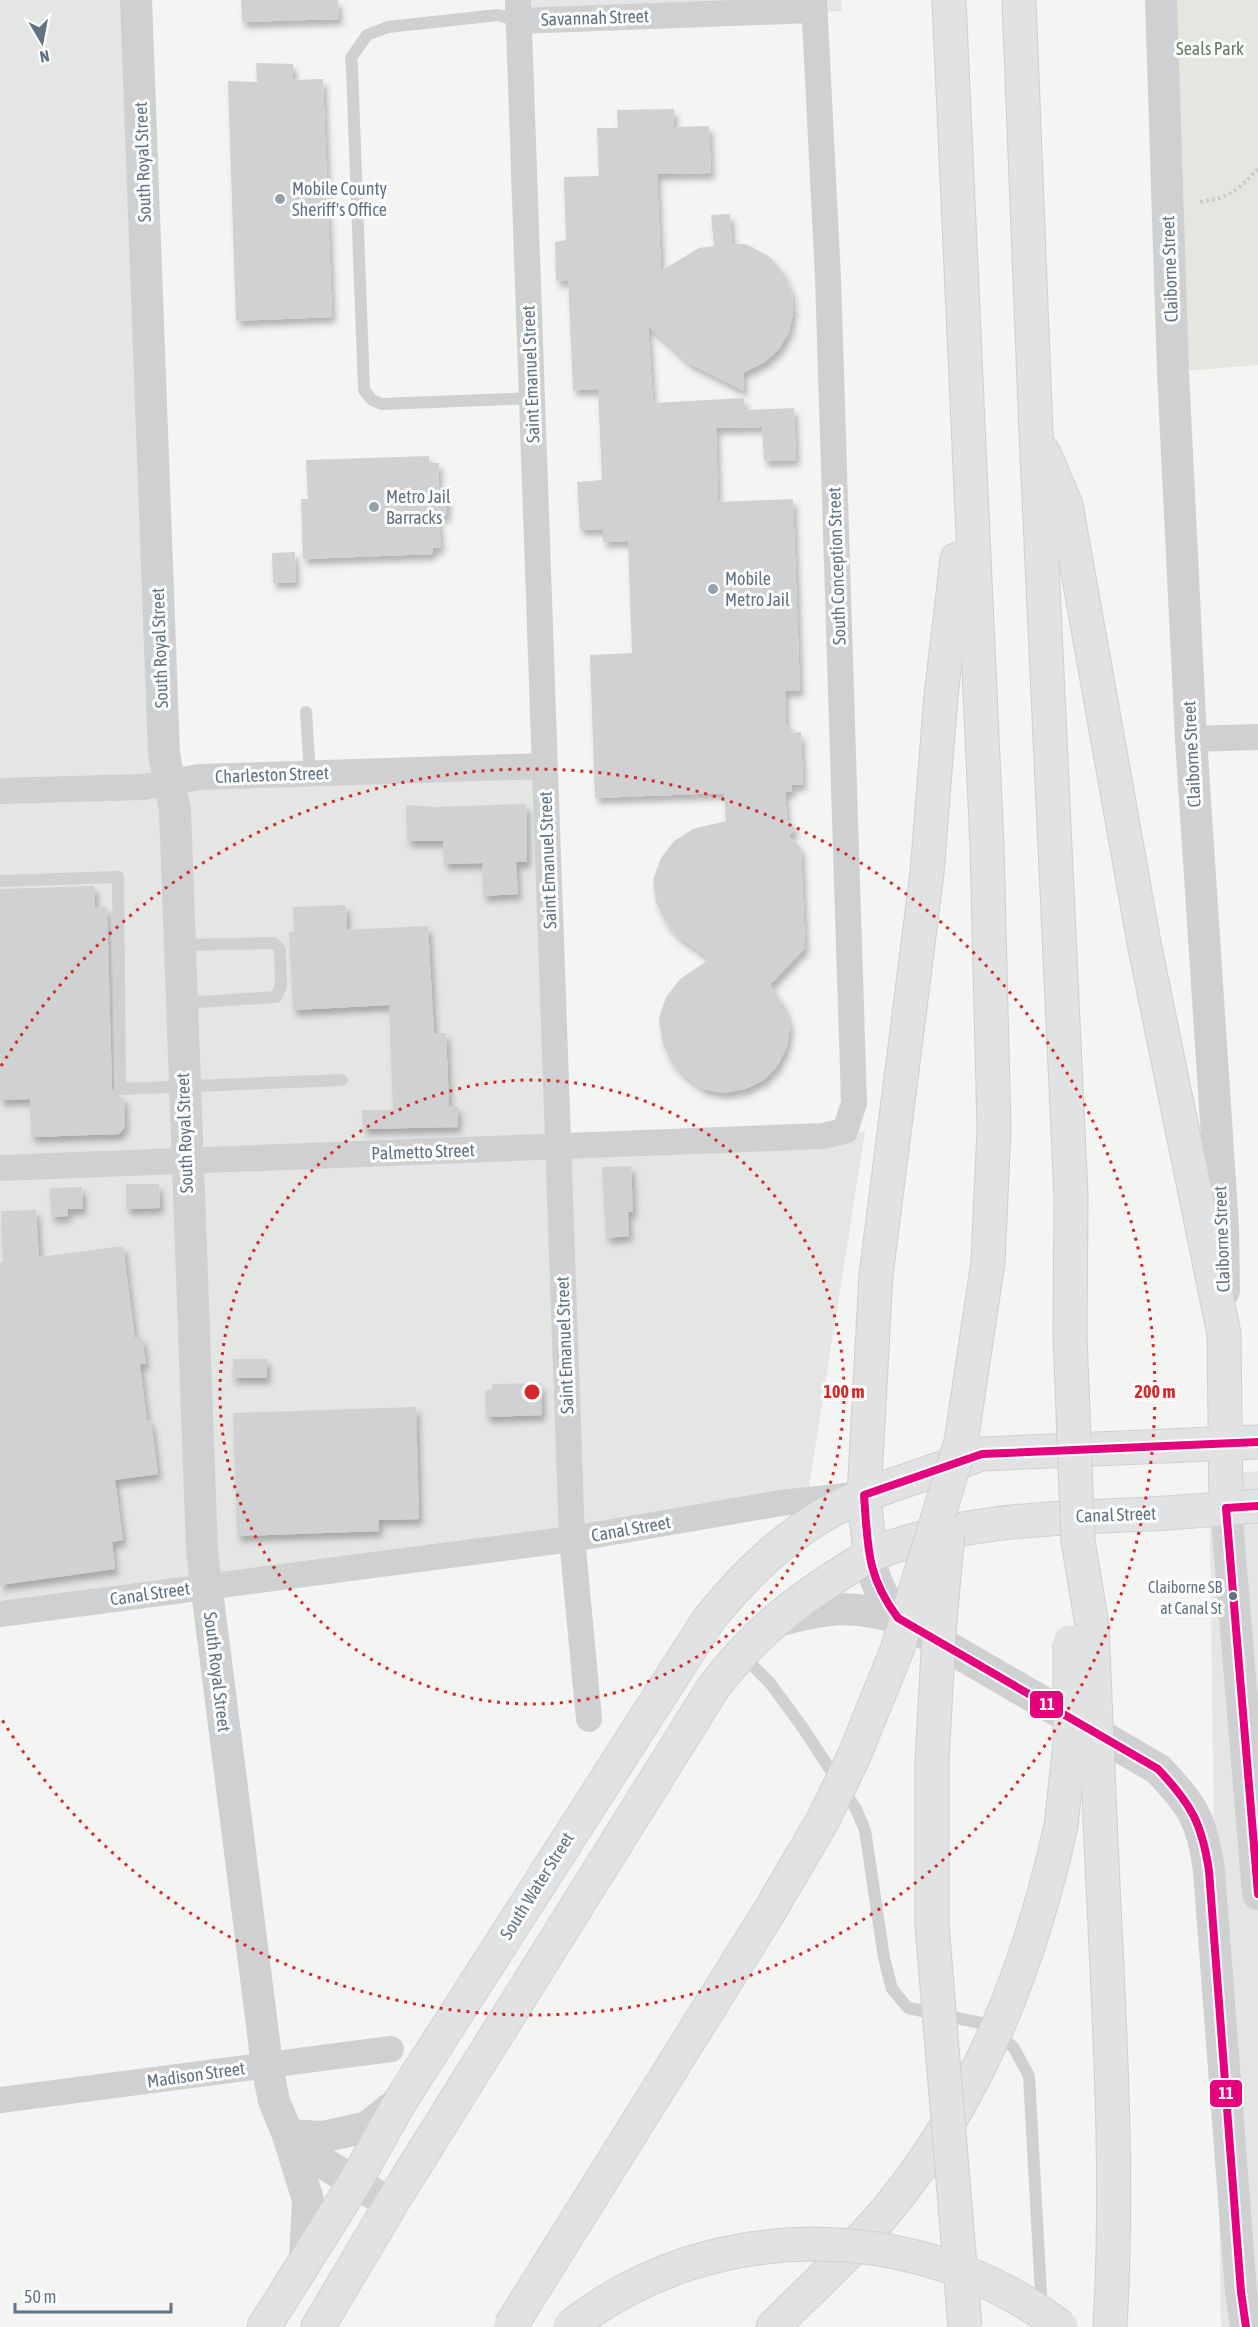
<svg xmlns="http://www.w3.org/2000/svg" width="1258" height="2327" font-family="'Asap Condensed',sans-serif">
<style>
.built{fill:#e4e6e4}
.green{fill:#e3e7e0}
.building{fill:#d0d1d2;filter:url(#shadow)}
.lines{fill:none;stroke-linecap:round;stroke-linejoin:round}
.secondary-casing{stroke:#cfd1d2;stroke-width:35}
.primary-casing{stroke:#cfd1d1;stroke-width:35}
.motorway-casing{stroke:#cfd1d1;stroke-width:35}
.path{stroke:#cdcdcd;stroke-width:4;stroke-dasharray:3 3;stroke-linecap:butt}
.service{stroke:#cfd0d1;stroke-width:12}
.minor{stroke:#cfd0d1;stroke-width:26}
.tertiary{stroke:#cfd0d1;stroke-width:32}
.secondary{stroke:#e1e2e3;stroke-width:33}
.primary{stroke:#e1e2e3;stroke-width:33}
.motorway{stroke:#e1e2e3;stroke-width:33}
.motorway-bridge-casing{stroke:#cfd1d1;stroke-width:35;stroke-linecap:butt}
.motorway-bridge{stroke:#e1e2e3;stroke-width:33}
.bus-1-casing{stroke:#fff;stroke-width:12}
.bus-1{stroke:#e5007d;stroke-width:8}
.ring{fill:none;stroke:#d62828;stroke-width:3;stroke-dasharray:3 6}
.poi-dot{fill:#94a0aa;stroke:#fff;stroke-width:2}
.bus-dot{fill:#617384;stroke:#fff;stroke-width:2}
.labels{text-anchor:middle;stroke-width:6;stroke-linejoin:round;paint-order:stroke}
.bus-label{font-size:16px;fill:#617384;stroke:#fff;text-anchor:end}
.street-label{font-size:18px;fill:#617384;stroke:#fff}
.park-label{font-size:18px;fill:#657b61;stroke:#fff}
.poi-label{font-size:18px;fill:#617384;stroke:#fff;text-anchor:start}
.centre{fill:#d62828;stroke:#fff;stroke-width:3}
.ring-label{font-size:18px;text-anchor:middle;font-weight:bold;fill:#d62828;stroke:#fff;stroke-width:6;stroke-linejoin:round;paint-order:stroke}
.line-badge{stroke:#fff;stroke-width:2}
.badge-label{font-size:16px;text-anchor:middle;font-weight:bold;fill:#fff}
</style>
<defs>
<filter id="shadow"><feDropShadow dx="3.5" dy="6" stdDeviation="3" flood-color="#0004"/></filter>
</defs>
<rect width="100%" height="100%" fill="#f4f4f2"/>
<g class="built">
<polygon points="0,0 137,0 169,782 544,766 558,1146 865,1132 807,1499 0,1616"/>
<polygon points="505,0 841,0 842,11 505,25"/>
<polygon points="1258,1471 1258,2327 1221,2327 1209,1476"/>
</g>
<polygon class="green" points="1161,0 1258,0 1258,365 1173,372"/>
<g class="building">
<polygon points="241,0 338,0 339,19 242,22"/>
<polygon points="256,63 293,64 293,80 323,79 332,317 236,321 228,81 257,82"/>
<polygon points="674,109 674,127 709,126 711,173 657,174 661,271 699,248 714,246 711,215 730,214 732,244 746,244 770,257 784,274 792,294 793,313 789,332 779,349 765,362 743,373 744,391 689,363 648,326 653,403 744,398 745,410 794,408 796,460 764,461 762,427 716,428 718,502 793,499 800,691 785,691 786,725 790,725 791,733 801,732 803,785 792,785 792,792 785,792 787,820 796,829 789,836 801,848 805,948 770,985 784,1006 790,1025 787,1046 778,1065 764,1080 745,1089 723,1093 703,1089 683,1074 670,1060 662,1041 659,1018 666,997 680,979 710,959 678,936 665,921 656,902 653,880 661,858 674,841 693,829 726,821 724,793 595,798 590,655 632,653 628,541 603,542 603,529 580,530 577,482 602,480 598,389 573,390 568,280 556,281 555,242 566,240 564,177 599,176 597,128 618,128 617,110"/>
<polygon points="429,456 429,463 439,463 438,494 447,494 447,516 438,516 441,548 433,548 433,554 303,559 301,499 308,499 306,460"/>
<polygon points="295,552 296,582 273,583 272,553"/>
<polygon points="526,804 527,862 516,862 518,894 483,896 482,863 444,864 443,841 407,841 406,805 435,807"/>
<polygon points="94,886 95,908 107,907 112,1089 116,1096 124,1097 125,1127 119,1134 31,1137 30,1099 0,1100 0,889"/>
<polygon points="346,905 347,930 428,926 434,1033 446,1033 449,1106 458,1106 458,1127 363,1129 362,1110 393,1110 389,1005 293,1010 289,932 294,931 293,907"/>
<polygon points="631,1166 633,1212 628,1212 629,1236 606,1238 602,1167"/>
<polygon points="126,1184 159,1184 160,1208 126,1209"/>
<polygon points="82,1187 83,1209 68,1209 68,1216 51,1217 50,1188"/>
<polygon points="36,1210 39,1257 123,1246 135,1338 142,1337 146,1364 140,1364 147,1421 151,1420 158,1474 115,1480 123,1540 112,1542 115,1569 0,1585 0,1263 3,1262 1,1211"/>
<polygon points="233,1359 267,1359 267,1378 232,1378"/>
<polygon points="541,1383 542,1415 486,1417 485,1390 492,1390 492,1384"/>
<polygon points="416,1407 419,1519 379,1520 379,1531 237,1536 233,1413"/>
</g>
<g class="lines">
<g class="secondary-casing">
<g id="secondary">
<path d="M 264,2327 L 355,2182 L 401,2100 L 709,1619 C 752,1566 800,1521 864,1495"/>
<path d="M 318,2327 L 391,2204 L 713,1688 C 760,1626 804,1595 870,1555"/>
</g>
</g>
<g class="primary-casing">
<g id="primary">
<polyline points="1224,1334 1226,1508"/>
<path d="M 1258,1442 L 982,1454 L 864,1495 L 870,1555 C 959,1519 1054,1518 1149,1514 C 1185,1512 1222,1509 1258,1506"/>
</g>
</g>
<g class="motorway-casing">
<g id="motorway">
<polyline points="949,0 987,847 994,1129 988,1262 961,1442"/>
<polyline points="1019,0 1036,433 1071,1196 1070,1335"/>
<polyline points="1044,453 1066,505 1144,943 1224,1334"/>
<polyline points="864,1495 876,1275 927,873 941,696 957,559"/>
<path d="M 1100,1818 C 1107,1987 1120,2158 1110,2327"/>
<path d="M 773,2327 C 811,2289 852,2252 887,2210 C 979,2099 1030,1965 1061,1826"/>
</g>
</g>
<path class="path" d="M 1200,202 C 1232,197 1236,191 1258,169"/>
<g class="service">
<polyline points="519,21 498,15 388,27 367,35 351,58 352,68 364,390 372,400 382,404 532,398"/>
<polyline points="306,712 310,774"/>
<polyline points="0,881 118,877 120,1089 342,1080"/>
<polyline points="179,945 274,943 280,949 281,986 276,997 182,1003"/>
<polyline points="741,1654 770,1683 803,1728 856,1809 865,1830 884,1958 892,1989 908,2008 981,2023 996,2032 1014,2048 1029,2076 1042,2312"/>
</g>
<g class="minor">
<polyline points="518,0 572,1539 589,1719"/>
<polyline points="519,21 814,10"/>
<polyline points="1191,739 1258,737"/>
<polyline points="0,791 143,787 199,777 544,766"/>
<polyline points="0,1168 823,1136 845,1131 854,1103 828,278 814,0"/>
<polyline points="0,1614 572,1539 781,1503 855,1495"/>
<polyline points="0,2100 391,2049"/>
</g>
<g class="tertiary">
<polyline points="136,0 164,754 175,810 202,1551 267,2065 274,2101 288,2135 310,2155 391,2204"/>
<polyline points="1161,0 1173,372 1191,739 1223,1228 1224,1291"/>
<polyline points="1226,1508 1258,1894"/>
<path d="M 870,1555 C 873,1581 883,1598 898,1618 L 1158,1769 C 1193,1806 1202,1819 1209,1871 L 1241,2292 L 1246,2327"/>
<path d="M 774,1622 C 824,1608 848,1604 898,1618"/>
<polyline points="305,2260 308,2200 288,2135 322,2137 367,2127 400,2101"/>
</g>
<use href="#secondary" class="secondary"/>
<use href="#primary" class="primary"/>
<use href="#motorway" class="motorway"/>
<g class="motorway-bridge-casing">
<g id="motorway-bridge">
<polyline points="1070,1335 1078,1541 1092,1625 1100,1818"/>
<polyline points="948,1533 939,1632 932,1762 932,1925 965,2327"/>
<polyline points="1061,1826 1070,1743 1070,1642"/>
<polyline points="510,2327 769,1912 823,1820 854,1756 897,1650 961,1442"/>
<path d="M 570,2327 C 710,2215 920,2218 1061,2327"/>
</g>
</g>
<use href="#motorway-bridge" class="motorway-bridge"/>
<g class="bus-1-casing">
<g id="bus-1">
<polyline points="1258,1506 1226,1508 1258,1894"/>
<path d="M 1246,2327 L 1241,2292 L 1209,1871 C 1202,1823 1191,1804 1158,1769 L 898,1618 C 866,1576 868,1546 864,1495 L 982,1454 L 1258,1442"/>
</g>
</g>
<use href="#bus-1" class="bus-1"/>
</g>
<g class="ring">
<circle cx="532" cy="1392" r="312"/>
<path d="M1 1066A623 623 0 1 1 1 1718"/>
</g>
<g class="poi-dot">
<circle cx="280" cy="199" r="6"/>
<circle cx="374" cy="507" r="6"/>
<circle cx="713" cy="589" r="6"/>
</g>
<circle class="bus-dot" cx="1233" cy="1596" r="5"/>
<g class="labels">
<g class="bus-label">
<text x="1222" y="1593">Claiborne SB<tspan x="1222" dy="21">at Canal St</tspan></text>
</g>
<g class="street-label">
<text transform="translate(595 18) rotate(-2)" y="6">Savannah Street</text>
<text transform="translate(143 162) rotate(-92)" y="6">South Royal Street</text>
<text transform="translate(1170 269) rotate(-92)" y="6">Claiborne Street</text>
<text transform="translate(531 374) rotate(-92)" y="6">Saint Emanuel Street</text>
<text transform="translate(837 566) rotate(-92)" y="6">South Conception Street</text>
<text transform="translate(160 648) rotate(-92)" y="6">South Royal Street</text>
<text transform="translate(1192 754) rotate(-93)" y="6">Claiborne Street</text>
<text transform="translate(272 775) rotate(-2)" y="6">Charleston Street</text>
<text transform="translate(548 860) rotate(-92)" y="6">Saint Emanuel Street</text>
<text transform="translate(185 1133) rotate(-92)" y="6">South Royal Street</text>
<text transform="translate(423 1152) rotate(-2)" y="6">Palmetto Street</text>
<text transform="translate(1222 1239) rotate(-92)" y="6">Claiborne Street</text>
<text transform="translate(565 1345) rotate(-92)" y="6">Saint Emanuel Street</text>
<text transform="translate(1116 1515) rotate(-2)" y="6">Canal Street</text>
<text transform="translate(631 1529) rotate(-10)" y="6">Canal Street</text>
<text transform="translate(150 1594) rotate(-8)" y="6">Canal Street</text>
<text transform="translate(217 1672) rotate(83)" y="6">South Royal Street</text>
<text transform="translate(537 1886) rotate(-58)" y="6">South Water Street</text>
<text transform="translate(196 2075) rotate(-8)" y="6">Madison Street</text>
</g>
<g class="park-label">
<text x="1210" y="55">Seals Park</text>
</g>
<g class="poi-label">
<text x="292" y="195">Mobile County<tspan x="292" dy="21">Sheriff's Office</tspan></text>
<text x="386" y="503">Metro Jail<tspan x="386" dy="21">Barracks</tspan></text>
<text x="725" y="585">Mobile<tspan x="725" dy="21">Metro Jail</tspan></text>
</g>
</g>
<circle cx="532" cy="1392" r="9" class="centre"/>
<g class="ring-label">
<text x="844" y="1398">100 m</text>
<text x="1155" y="1398">200 m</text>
</g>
<g class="line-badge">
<rect x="1029" y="1690" width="35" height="29" rx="6" fill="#e5007d"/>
<rect x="1209" y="2079" width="34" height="29" rx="6" fill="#e5007d"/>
</g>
<g class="badge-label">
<text x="1047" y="1710">11</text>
<text x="1226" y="2099">11</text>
</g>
<g transform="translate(42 42) rotate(170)" stroke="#ffffff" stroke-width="4.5" paint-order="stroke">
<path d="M0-4.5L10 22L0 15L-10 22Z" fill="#617384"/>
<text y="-9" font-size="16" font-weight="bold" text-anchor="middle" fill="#617384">N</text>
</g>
<path d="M15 2303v9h156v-9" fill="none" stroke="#617384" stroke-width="3"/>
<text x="24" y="2303" font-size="18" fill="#617384" stroke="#ffffff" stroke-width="4.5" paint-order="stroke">50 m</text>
</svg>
